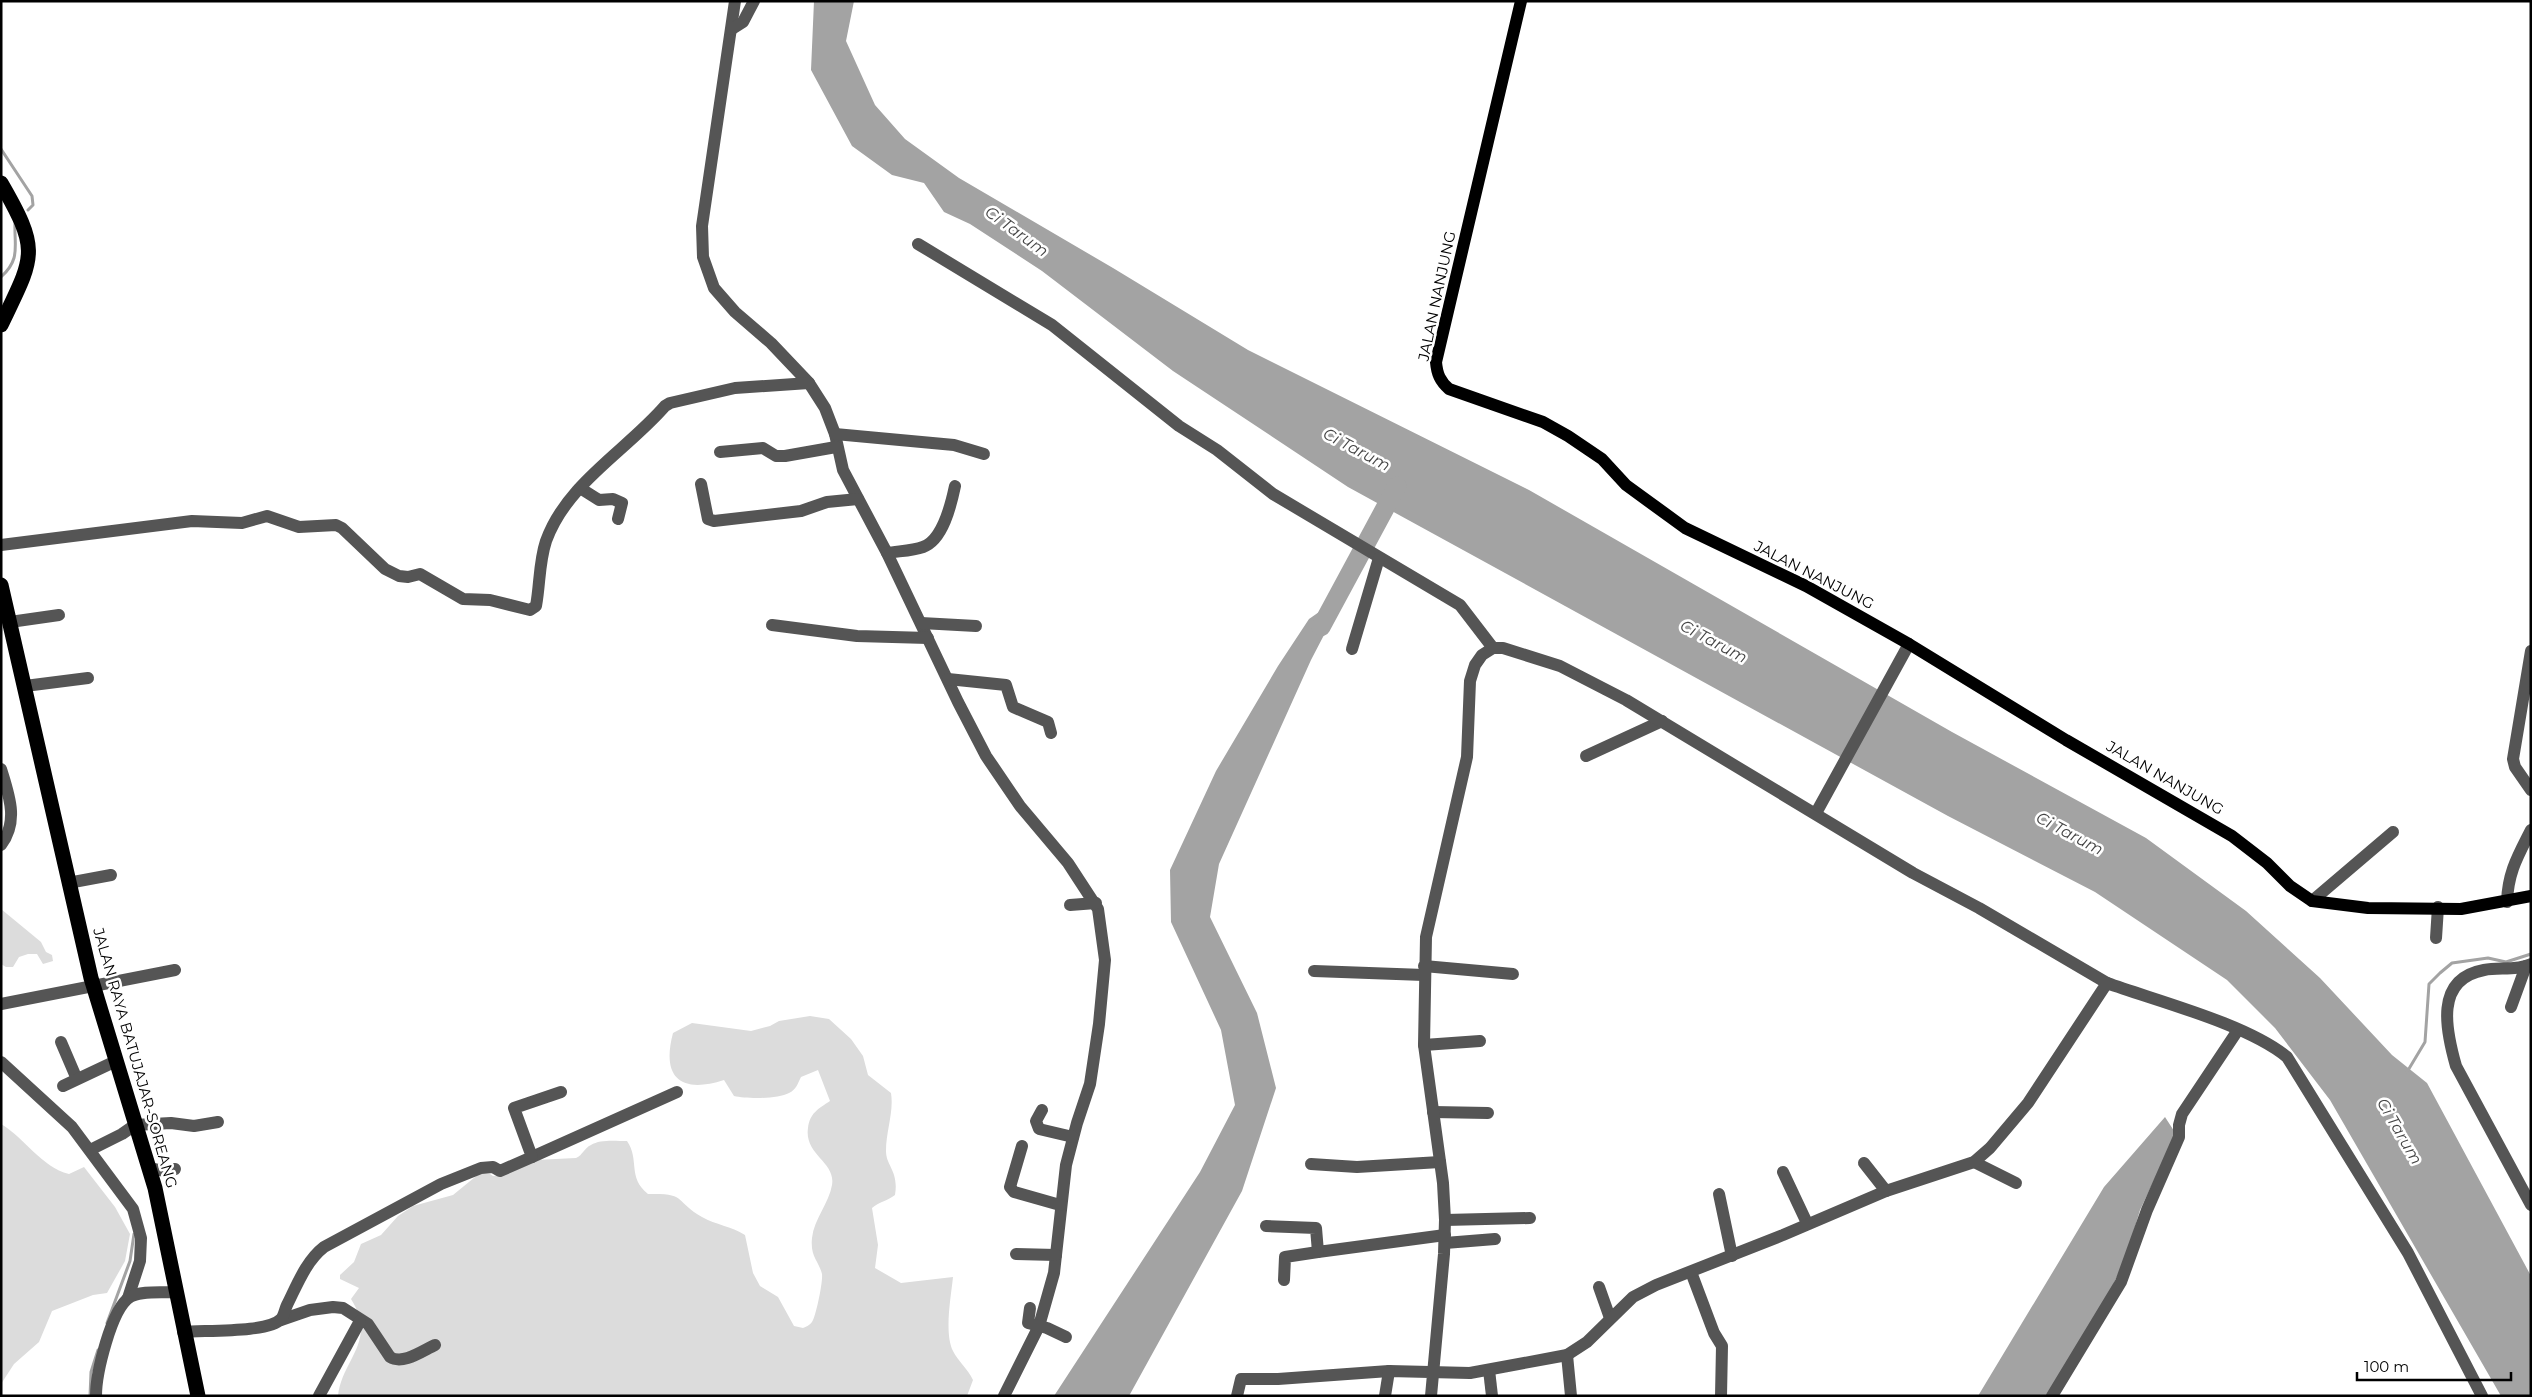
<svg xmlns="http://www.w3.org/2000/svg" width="2532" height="1397" font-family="Montserrat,sans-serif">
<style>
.green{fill:#dcdcdc}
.water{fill:#a3a3a3}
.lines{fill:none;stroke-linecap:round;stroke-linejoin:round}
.stream{stroke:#a3a3a3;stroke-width:3}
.river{stroke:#a3a3a3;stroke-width:19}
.minor{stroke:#555;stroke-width:12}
.major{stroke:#000;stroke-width:12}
.highway{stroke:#000;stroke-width:15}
.labels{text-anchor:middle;stroke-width:5;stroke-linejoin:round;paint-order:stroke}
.street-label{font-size:15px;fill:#000;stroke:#fff}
.water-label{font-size:16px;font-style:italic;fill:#444;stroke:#fff}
</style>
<rect width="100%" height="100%" fill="#fff"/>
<g class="green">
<polygon points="1,909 41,942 46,952 52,955 53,961 43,964 37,954 28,954 19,957 13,967 6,967 1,964"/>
<path d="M 810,1016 L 829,1019 L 851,1039 L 863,1056 L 868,1075 L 891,1093 C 894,1112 886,1131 886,1151 C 886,1166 899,1171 895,1195 C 887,1201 879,1202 872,1208 L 878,1245 L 875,1268 L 901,1283 L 953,1277 C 951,1297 944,1333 953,1351 C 958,1361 968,1369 973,1380 L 967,1396 L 338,1396 C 342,1359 378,1341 351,1299 L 359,1288 L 340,1279 L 340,1275 L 354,1262 L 361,1244 L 381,1235 L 398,1216 L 413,1206 L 453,1195 L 480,1173 L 490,1174 L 493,1176 L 503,1175 L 535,1160 L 576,1158 C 583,1155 584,1148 591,1145 C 600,1139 616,1141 627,1141 C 640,1160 627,1177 648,1194 C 688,1193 674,1201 702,1217 C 716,1225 731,1226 745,1235 L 753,1273 L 760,1286 L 778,1297 L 794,1326 L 803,1328 C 806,1327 810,1325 812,1322 C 816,1316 823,1282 822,1274 C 819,1261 810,1257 812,1238 C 814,1219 829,1203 832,1185 C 836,1162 804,1155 808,1128 C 810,1113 818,1109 830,1101 L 818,1070 L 801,1077 C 798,1083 796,1090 789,1093 C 778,1099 747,1099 734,1096 L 724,1080 C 681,1094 661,1078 673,1033 L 692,1023 L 751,1031 L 770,1026 L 779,1021 Z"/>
<path d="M 1,1124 C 25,1138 41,1167 69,1174 L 84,1167 L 115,1207 L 130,1234 L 125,1261 L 107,1293 L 93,1295 L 52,1311 L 39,1342 L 14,1364 L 1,1384 Z"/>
</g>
<g class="water">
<polygon points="814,1 854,1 846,41 875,105 905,139 959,178 1113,268 1248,350 1529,490 1952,732 2146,838 2246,911 2320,978 2392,1055 2427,1083 2531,1276 2531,1396 2501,1396 2330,1100 2275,1028 2227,980 2095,892 1948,816 1348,487 1173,371 1042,271 970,224 944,212 924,183 892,175 852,146 811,70"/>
<polygon points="1332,603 1337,610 1311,660 1219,864 1210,917 1257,1013 1276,1088 1242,1191 1129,1396 1054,1396 1200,1172 1235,1105 1221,1030 1171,922 1170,870 1216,771 1278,666 1309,619"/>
<polygon points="2165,1117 2176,1134 2140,1210 2126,1257 2108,1296 2048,1396 1978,1396 2104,1187"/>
</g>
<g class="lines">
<g class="stream">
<polyline points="1,149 32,196 33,205 28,210"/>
<path d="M 1,277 C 21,259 14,246 15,223"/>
<polyline points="2407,1072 2425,1042 2429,984 2440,973 2452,963 2488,958 2506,962 2531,954"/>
<polyline points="107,1323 130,1261 134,1234"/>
<polyline points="90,1396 91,1372 98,1350"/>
</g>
<polyline class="river" points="1321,627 1397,486"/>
<g class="minor">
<polyline points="735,1 702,226 703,257 714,288 735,312 771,343 809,383 825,408 835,434 843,470 887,553 958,702 986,756 1020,806 1068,863 1098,909 1105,960 1099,1024 1090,1084 1077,1123 1066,1165 1054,1273 1039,1326 1004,1396"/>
<polyline points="732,29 743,22 754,1"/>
<polyline points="918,244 1052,325 1179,426 1217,450 1273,494 1460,605 1493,648"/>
<polyline points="835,434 954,445 984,454"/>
<polyline points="720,452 763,448 776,456 785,456 836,447"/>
<polyline points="701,484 708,519 714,521 801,511 827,502 858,499"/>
<polyline points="580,488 599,500 613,499 622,503 618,519"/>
<path d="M 1,545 L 192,521 L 242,523 L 267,516 L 299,527 L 336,525 L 342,528 L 385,569 L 399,576 L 408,577 L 420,574 L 463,599 L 490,600 L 530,610 L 536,606 C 540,584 539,562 546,541 C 567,483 626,451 665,406 L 670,403 L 735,388 L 809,383"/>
<path d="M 887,553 C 898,551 912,551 923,547 C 943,540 951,505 955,486"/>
<polyline points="10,622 59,615"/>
<polyline points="921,623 976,626"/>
<polyline points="772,625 857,636 928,638"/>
<polyline points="1352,649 1379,558"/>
<polyline points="2531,651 2513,759 2515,767 2531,790"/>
<polyline points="948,679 1006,685 1013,707 1048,722 1051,733"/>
<polyline points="25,686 88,678"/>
<polyline points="1586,756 1662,721"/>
<path d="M 1,769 C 9,795 19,821 1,845"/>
<polyline points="1816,813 1909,644"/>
<polyline points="68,883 111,875"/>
<polyline points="2312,901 2393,832"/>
<path d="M 2507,902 C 2508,872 2518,856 2531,830"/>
<polyline points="1070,905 1096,903"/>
<polyline points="2436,938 2438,907"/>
<path d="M 2531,964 C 2517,971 2499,967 2484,970 C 2434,979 2446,1031 2456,1066 L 2531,1205"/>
<polyline points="1424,966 1513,974"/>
<polyline points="1314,971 1424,975"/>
<path d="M 2107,983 C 2157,1001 2247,1024 2287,1057 L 2408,1253 L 2482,1396"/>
<polyline points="1,1004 175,970"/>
<polyline points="2511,1007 2526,966"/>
<polyline points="61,1042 76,1077"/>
<polyline points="1424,1045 1480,1041"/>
<polyline points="1,1062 72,1127 133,1209 141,1238 140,1261 128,1298"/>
<polyline points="63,1086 116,1061"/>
<polyline points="1042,1110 1036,1121 1039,1129 1073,1137"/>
<polyline points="1433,1112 1488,1113"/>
<polyline points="1022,1146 1010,1187 1014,1192 1060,1205"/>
<polyline points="90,1150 122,1134 135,1125 171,1123 194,1126 218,1122"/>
<polyline points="532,1157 677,1092"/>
<polyline points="1974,1162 2016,1183"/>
<polyline points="1864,1163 1886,1191"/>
<polyline points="1311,1164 1357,1167 1440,1162"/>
<polyline points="150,1168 164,1171 175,1169"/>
<polyline points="1783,1172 1807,1223"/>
<polyline points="1719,1194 1732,1256"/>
<polyline points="1445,1220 1530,1218"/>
<polyline points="1266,1226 1316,1228 1318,1252 1445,1235"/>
<polyline points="1445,1243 1495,1239"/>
<polyline points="1016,1254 1056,1255"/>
<polyline points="1691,1272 1714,1333 1722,1346 1721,1396"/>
<polyline points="1284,1280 1285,1257 1318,1252"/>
<polyline points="1599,1287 1610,1318"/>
<polyline points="1030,1308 1028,1323 1047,1328 1066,1337"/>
<path d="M 281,1320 L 310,1310 L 333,1307 L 343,1308 L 368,1324 L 390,1357 C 403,1365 422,1351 435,1345"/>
<path d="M 183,1332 C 203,1330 269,1333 281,1319 C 284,1316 285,1309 287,1305 C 297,1285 306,1261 324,1247 L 441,1184 L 481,1168 L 493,1167 L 500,1171 L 532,1157 L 514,1108 L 561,1092"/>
<polyline points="1567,1355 1571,1396"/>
<polyline points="1489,1370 1492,1396"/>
<path d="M 96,1396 C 96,1374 111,1309 130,1297 C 141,1290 164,1293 176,1292"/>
<polyline points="319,1396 360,1321"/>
<polyline points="1237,1396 1241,1379 1278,1379 1389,1371 1470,1373 1567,1355 1587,1342 1633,1297 1656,1285 1783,1235 1886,1191 1974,1162 1990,1148 2028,1103 2107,983 1979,908 1913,873 1626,700 1560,666 1503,648 1493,648 1482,655 1475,665 1470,681 1467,757 1426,937 1424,1045 1443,1183 1445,1220 1444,1254 1431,1396"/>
<polyline points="1385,1396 1389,1371"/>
<polyline points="2052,1396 2121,1282 2147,1210 2179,1137 2179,1125 2182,1114 2238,1030"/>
</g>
<path class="major" d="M 1521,1 L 1436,362 C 1437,374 1440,381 1449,389 L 1543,422 L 1568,436 L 1602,459 L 1626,485 L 1685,528 L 1806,586 L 1909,644 L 2066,740 L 2232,836 L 2267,863 L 2290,886 L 2312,901 L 2368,908 L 2461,909 L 2531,896"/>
<g class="highway">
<path d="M 1,183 C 41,252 34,256 1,325"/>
<polyline points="1,585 91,978 155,1188 198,1396"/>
</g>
</g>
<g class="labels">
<g class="street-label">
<text transform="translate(1437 296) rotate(-78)" y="5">JALAN NANJUNG</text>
<text transform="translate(1814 575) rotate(27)" y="5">JALAN NANJUNG</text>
<text transform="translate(2165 778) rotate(30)" y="5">JALAN NANJUNG</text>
<text transform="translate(135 1058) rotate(74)" y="5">JALAN RAYA BATUJAJAR-SOREANG</text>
</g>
<g class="water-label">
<text transform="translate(1017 231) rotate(36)" y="6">Ci Tarum</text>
<text transform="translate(1357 449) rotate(28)" y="6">Ci Tarum</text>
<text transform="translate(1714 641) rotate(28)" y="6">Ci Tarum</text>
<text transform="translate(2070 833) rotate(28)" y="6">Ci Tarum</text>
<text transform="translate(2400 1131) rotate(60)" y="6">Ci Tarum</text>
</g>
</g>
<rect width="2532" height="1397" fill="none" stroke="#000000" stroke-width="5"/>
<path d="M2357 1372v8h154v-8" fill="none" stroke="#000000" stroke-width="2.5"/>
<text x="2364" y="1372" font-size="15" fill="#000000" stroke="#ffffff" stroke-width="4" paint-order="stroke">100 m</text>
</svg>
